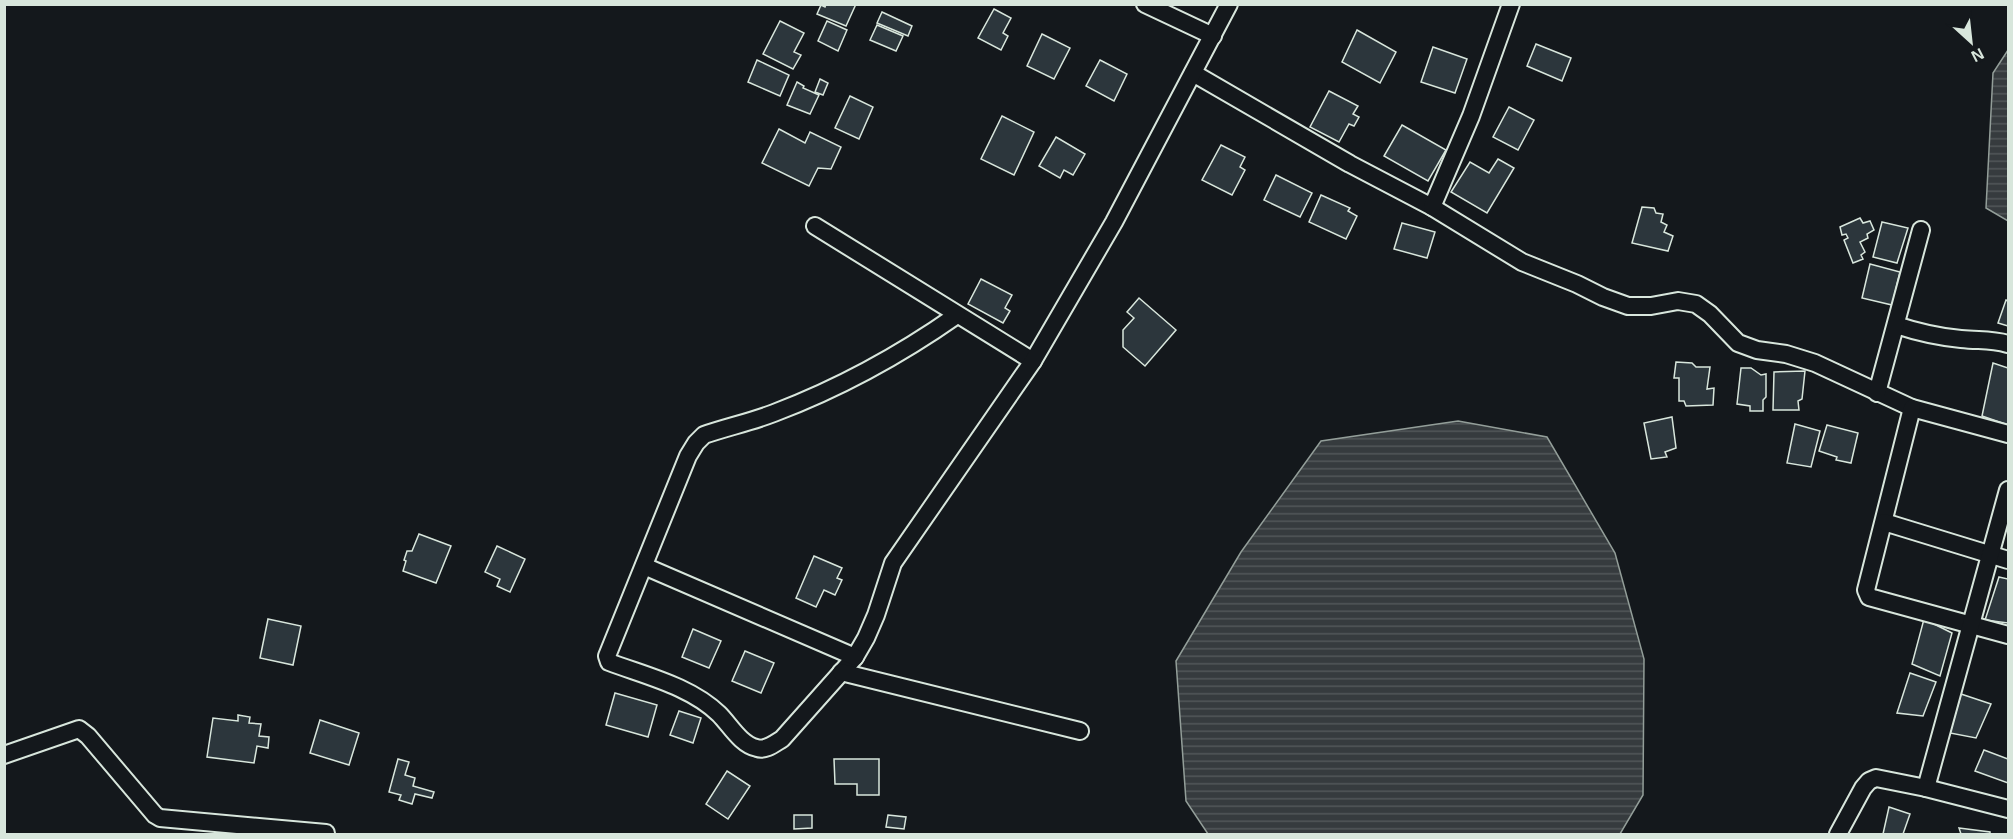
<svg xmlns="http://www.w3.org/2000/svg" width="2013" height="839" font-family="Arial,sans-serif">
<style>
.water{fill:url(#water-rules);stroke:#939e99;stroke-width:1.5}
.building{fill:#2c363c;stroke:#d8e6dc;stroke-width:1.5}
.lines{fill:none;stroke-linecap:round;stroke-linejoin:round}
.minor-casing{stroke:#d8e6dc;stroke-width:20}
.minor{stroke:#14181c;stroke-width:16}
</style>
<defs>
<pattern id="water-rules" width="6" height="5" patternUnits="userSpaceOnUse" patternTransform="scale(1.5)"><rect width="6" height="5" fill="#363b3e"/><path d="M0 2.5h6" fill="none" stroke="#525759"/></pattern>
</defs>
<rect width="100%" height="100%" fill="#14181c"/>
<g class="water">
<polygon points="2008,50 2008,221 1986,208 1993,73"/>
<polygon points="1458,421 1547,437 1615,553 1644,659 1643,795 1620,834 1208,834 1186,801 1176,661 1241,552 1321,441"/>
</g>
<g class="building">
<polygon points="826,4 856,4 846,26 817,14 821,5 825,7"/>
<polygon points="994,9 1011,18 1003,33 1008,36 1001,50 978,38"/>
<polygon points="882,12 912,26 908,36 877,23"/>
<polygon points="780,21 804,33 794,52 801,55 793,69 763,54"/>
<polygon points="827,21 847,30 838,51 818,41"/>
<polygon points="877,25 903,36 896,51 870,40"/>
<polygon points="1357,30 1396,52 1380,83 1342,62"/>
<polygon points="1042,34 1070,48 1054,79 1027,66"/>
<polygon points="1536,44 1571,58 1562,81 1527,66"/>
<polygon points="1433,47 1467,59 1455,93 1421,82"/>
<polygon points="757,60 789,75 780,96 748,82"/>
<polygon points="1100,60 1127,74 1114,101 1086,86"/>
<polygon points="820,79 828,83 823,95 815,92"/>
<polygon points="797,82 804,86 803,88 819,95 810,114 787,105"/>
<polygon points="1329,91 1358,106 1353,114 1359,117 1354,126 1349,124 1339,142 1310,127"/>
<polygon points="850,96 873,107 859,139 835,128"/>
<polygon points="1509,107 1534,120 1518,150 1493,137"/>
<polygon points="1002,116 1034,132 1014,175 981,159"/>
<polygon points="1402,125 1446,150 1428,181 1384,156"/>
<polygon points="779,129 805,143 810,132 841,147 831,169 818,168 809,186 762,163"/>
<polygon points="1056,137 1085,154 1073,175 1064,170 1060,178 1039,166"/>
<polygon points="1221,145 1245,157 1240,167 1245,170 1232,195 1202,180"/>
<polygon points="1498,159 1514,168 1487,213 1451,192 1470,162 1489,173"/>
<polygon points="1276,175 1312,193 1300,217 1264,200"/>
<polygon points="1321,195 1350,208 1348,211 1357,216 1346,239 1309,222"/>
<polygon points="1642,207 1654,208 1656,213 1663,214 1661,222 1667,225 1664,232 1673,236 1668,251 1632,243"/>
<polygon points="1860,218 1863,223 1870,221 1874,230 1867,234 1868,238 1860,242 1865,252 1861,255 1863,259 1853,263 1844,240 1848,238 1846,234 1842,235 1840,227"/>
<polygon points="1882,222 1908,228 1897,263 1873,257"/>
<polygon points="1402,223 1435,232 1427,258 1394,249"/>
<polygon points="1870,264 1900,272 1892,305 1862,298"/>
<polygon points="981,279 1012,295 1005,308 1010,311 1003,323 968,304"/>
<polygon points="1139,298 1176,330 1145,366 1123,347 1123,330 1134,318 1127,312"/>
<polygon points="2006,300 2008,301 2008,326 1998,323"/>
<polygon points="1676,362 1692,363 1696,367 1710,367 1707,389 1714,388 1713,405 1686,406 1684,401 1679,401 1679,378 1674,378"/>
<polygon points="1993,363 2008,368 2008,425 1982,416"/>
<polygon points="1741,368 1751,368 1761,375 1766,374 1766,397 1763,400 1763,411 1750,411 1750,406 1737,404"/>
<polygon points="1805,371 1802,399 1798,401 1799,410 1773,410 1774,372"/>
<polygon points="1672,417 1676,448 1665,452 1667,457 1651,459 1644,423"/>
<polygon points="1795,424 1820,431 1811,467 1787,463"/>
<polygon points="1827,425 1858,433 1851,463 1836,460 1837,457 1819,451"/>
<polygon points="419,534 451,546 436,583 403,571 406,561 404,560 407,551 412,551"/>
<polygon points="497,546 525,559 510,592 497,586 500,579 485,572"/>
<polygon points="814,556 842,568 837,578 842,580 835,595 824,590 816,607 796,598"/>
<polygon points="1999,577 2008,579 2008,623 1985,620"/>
<polygon points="268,619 301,626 293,665 260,658"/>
<polygon points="1924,619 1952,633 1940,676 1912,664"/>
<polygon points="693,629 721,641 709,668 682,657"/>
<polygon points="745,651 774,663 761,693 732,681"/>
<polygon points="1910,673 1936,682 1923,716 1897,713"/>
<polygon points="615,693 657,705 648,737 606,725"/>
<polygon points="1961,694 1991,704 1976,738 1950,733"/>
<polygon points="679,711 701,718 693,743 670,735"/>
<polygon points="238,715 250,717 249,723 261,724 259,736 269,737 268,748 257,746 254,763 207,757 213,718 238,721"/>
<polygon points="320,720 359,733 349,765 310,753"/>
<polygon points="1984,750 2008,759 2008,783 1975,771"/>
<polygon points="398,759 409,762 405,775 415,778 413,786 434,792 432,798 415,794 412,804 399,800 401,795 389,792"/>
<polygon points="834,759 879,759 879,795 857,795 857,784 835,784"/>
<polygon points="727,771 750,786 728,819 706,804"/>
<polygon points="1889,807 1910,814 1903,834 1883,834"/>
<polygon points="794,815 812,815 812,828 794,829"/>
<polygon points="888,815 906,817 904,829 886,827"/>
<polygon points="1959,828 1990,832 1990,834 1961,834"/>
</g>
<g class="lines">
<g class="minor-casing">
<g id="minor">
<polyline points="1145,4 1213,36"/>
<polyline points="1193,73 1350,164 1432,207 1522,262 1577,284 1603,297 1628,306 1651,306 1678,301 1696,304 1710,314 1738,343 1757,350 1786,354 1815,363 1912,408 2008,434"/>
<polyline points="1432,207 1471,116 1511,4"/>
<polyline points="815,226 1033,361"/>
<path d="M 957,315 C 900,355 840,388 774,413 C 751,422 727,427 704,435 L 696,443 L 688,456 L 607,656 L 609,662 C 646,676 690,686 719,714 C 730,725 741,745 757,748 C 766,751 775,743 782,739 L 855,657 L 866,638 L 876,615 L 893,563 L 1033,361 L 1114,222 L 1229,4"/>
<path d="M 1896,325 C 1917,332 1939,337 1961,339 C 1980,341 1990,339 2008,344"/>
<polyline points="1877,393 1921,230"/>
<polyline points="1912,408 1866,590 1869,597 2008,635"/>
<polyline points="1884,522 2008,560"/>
<polyline points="644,566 855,657"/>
<polyline points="841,672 1080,731"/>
<polyline points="4,755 79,729 88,736 155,815 160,818 326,833"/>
<polyline points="1926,788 2008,490"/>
<polyline points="1838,834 1863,788 1869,781 1876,778 1926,788 2008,809"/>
</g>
</g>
<use href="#minor" class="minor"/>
</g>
<rect width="2013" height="839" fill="none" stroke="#d8e6dc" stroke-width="12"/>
<g transform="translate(1971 42) rotate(153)" stroke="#14181c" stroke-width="4.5" paint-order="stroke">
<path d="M0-4.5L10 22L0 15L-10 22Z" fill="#d8e6dc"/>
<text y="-9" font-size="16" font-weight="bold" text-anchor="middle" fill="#d8e6dc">N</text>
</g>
</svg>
